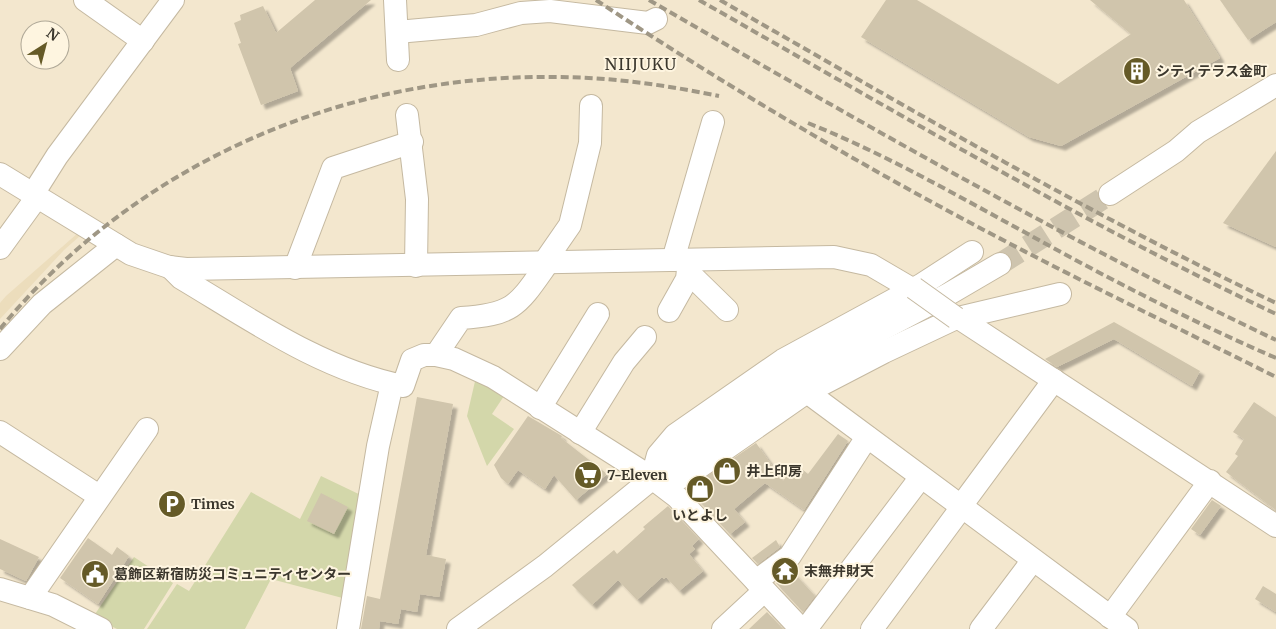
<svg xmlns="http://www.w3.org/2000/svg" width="1276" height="629" font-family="Merriweather,'Noto Sans JP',serif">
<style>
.built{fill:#ecddbc}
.green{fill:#d3d7aa}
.building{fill:#d0c5ac;filter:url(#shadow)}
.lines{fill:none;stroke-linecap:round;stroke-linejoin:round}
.minor-tunnel{stroke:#cec4ae;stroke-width:22;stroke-dasharray:22 11;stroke-linecap:butt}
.minor-casing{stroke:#c5b9a1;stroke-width:24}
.minor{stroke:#fff;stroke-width:22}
.rail{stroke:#9f9785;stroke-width:4;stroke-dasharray:8 4;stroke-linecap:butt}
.minor-bridge-casing{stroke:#c5b9a1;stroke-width:24;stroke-linecap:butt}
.minor-bridge{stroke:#fff;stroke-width:22}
.labels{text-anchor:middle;stroke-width:4;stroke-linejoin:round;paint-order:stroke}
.poi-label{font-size:14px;font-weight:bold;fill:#3b372d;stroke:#fef5e0;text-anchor:start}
.quarter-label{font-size:16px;letter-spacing:1px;fill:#3b372d;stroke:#fef5e0}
</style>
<defs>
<filter id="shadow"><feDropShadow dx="4.5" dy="4.5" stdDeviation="1" flood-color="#0004"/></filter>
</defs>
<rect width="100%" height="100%" fill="#f3e7ce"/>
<polygon class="built" points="78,233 81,235 64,250 0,319 0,303 6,296"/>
<g class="green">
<polygon points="476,377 506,393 492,414 514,429 487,466 467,416"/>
<polygon points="321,476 367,498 350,600 271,579 245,629 147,629 177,584 189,591 251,492 300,519"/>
<polygon points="134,557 173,583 144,629 117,629 93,617"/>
</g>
<g class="building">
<polygon points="315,0 371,0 290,68 298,91 261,105 238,44 241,43 234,23 241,20 240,15 263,6 276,33"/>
<polygon points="886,0 917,0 1058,84 1131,34 1090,0 1184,0 1220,58 1061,146 1029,137 861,37"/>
<polygon points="1220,0 1276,0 1276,22 1248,40"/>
<polygon points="1276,151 1276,247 1223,223"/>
<polygon points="1114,322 1200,371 1192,386 1114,339 1057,367 1045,359"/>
<polygon points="417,397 453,404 426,555 446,559 439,597 420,594 417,612 401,609 398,624 380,621 379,629 361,629 367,596 380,599"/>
<polygon points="1254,402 1276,417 1276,510 1226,472 1238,456 1235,454 1244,439 1233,432"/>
<polygon points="528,416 562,436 561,438 607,474 576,500 554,475 545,489 518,470 508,484 501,478 494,465"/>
<polygon points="838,434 848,441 804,510 765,483 734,509 745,522 730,534 688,489 756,443 783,481 788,474 796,479 802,469 808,474"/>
<polygon points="321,493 348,507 334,534 307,521"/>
<polygon points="1212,500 1221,506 1200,535 1191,529"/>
<polygon points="668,506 699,539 692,546 695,549 689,554 703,571 679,591 666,577 664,579 662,577 637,600 618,580 592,605 572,585 614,550 617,554 645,529 643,527"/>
<polygon points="88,538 112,555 117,547 129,556 98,604 60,578"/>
<polygon points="0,539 39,557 26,581 0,569"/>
<polygon points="776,540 780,547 758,564 752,558"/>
<polygon points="792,571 815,596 803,612 776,583"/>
<polygon points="1263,586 1276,594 1276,612 1255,599"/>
<polygon points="767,612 783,629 749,629"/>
</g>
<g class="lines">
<polyline class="minor-tunnel" points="1000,264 1110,194"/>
<g class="minor-casing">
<g id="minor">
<polyline points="85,0 143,41"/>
<polyline points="395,0 398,60"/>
<polyline points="397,32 476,25 521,13 550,11 648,23 656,19"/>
<polyline points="407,115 417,199 416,266"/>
<polyline points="0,174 131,254 169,267 186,269 834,257 871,265 912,289"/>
<polyline points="33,194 57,156 173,0"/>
<polyline points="1110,194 1176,151 1198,132 1276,85"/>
<polyline points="0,248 37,197"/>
<polyline points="673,260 713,122"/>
<polyline points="543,264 570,225 590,143 591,106"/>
<path d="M 170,267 L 181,278 C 250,319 322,370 403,386 L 412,360 L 424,355 L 436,355 L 454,359 L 493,377 L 652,478 L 677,497 L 801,629"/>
<polyline points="295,268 333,168 412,142"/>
<polyline points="688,272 727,310"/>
<polyline points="669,311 687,279 689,260"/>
<polyline points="959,318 1276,526"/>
<polyline points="0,349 42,304 116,245"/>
<path d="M 436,355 L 461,318 C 514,315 518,305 547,264"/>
<polyline points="807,392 1127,629"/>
<polyline points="540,408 598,314"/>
<polyline points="0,432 99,496"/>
<polyline points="580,433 624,362 645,337"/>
<polyline points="652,477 658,455 675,435 783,360 921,285 972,252"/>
<polyline points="652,478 680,478 698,468 807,392 884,352 954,319 1060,294"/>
<polyline points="961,506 1054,380"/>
<polyline points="756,581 790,556 867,437"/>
<polyline points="0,589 53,605 101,629"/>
<polyline points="30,598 147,429"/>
<polyline points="1110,617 1210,481"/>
<polyline points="348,629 378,446 392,384"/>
<polyline points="458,629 545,566 686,451 805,370 947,295 1000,264"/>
<polyline points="723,629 764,591"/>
<polyline points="806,629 921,477"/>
<polyline points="872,629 962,507"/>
<polyline points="981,629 1033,560"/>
</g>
</g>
<use href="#minor" class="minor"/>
<g class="rail">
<path d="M 596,0 C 708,74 823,143 941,207 C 1051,267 1164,321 1276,377"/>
<path d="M 649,0 C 855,119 1061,238 1276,340"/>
<path d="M 699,0 C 889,108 1078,220 1276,314"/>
<path d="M 720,0 C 903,105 1085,212 1276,303"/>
<path d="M 808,123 C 885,154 956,195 1028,234 C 1109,279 1191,321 1276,358"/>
<path d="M 0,329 C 136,163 343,74 556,77 C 611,77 665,85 719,96"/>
</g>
<g class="minor-bridge-casing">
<polyline id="minor-bridge" points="914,288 956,318"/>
</g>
<use href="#minor-bridge" class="minor-bridge"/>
</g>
<defs>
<g id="building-disc" transform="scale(1.4375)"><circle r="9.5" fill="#655a27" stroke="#fef5e0"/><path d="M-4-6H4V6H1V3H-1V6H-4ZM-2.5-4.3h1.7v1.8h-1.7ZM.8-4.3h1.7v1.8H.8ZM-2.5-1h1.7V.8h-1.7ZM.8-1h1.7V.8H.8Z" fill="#fff"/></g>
<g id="shop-disc" transform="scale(1.4375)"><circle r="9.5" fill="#655a27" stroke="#fef5e0"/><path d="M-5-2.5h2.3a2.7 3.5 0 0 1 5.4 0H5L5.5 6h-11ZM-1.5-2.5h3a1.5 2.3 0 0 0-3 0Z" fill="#fff"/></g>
<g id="supermarket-disc" transform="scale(1.4375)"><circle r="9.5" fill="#655a27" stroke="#fef5e0"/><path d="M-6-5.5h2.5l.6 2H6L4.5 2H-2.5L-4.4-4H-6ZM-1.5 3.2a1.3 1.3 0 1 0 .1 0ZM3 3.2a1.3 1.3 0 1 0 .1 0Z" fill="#fff"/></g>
<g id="parking-disc" transform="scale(1.4375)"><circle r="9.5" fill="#655a27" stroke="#fef5e0"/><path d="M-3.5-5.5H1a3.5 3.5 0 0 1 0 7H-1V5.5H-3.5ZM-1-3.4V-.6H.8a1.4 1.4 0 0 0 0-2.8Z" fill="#fff"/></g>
<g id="temple-disc" transform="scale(1.4375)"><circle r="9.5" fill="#655a27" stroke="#fef5e0"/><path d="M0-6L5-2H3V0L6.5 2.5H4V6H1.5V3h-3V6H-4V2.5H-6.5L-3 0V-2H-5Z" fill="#fff"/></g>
<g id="civic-disc" transform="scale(1.4375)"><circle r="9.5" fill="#655a27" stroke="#fef5e0"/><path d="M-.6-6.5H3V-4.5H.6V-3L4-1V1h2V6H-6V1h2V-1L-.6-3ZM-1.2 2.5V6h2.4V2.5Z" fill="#fff"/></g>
</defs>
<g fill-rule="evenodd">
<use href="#building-disc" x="1137" y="71"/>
<use href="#shop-disc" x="727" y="471"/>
<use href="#supermarket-disc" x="588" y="475"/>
<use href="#shop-disc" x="700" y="489"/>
<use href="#parking-disc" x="172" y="504"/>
<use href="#temple-disc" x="785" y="571"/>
<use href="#civic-disc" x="95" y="574"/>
</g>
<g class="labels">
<g class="poi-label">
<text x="1156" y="76">シティテラス金町</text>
<text x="746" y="476">井上印房</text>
<text x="607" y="480">7-Eleven</text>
<text x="191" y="509">Times</text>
<text x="700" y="520" text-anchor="middle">いとよし</text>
<text x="804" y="576">末無弁財天</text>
<text x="114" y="579">葛飾区新宿防災コミュニティセンター</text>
</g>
<g class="quarter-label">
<text x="641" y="70">NIIJUKU</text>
</g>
</g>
<g transform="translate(45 45) rotate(36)"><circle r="24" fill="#fef5e0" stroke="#b0a998"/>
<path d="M0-4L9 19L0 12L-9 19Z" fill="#655a27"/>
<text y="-8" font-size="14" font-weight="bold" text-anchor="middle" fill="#3b372d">N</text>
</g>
</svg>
